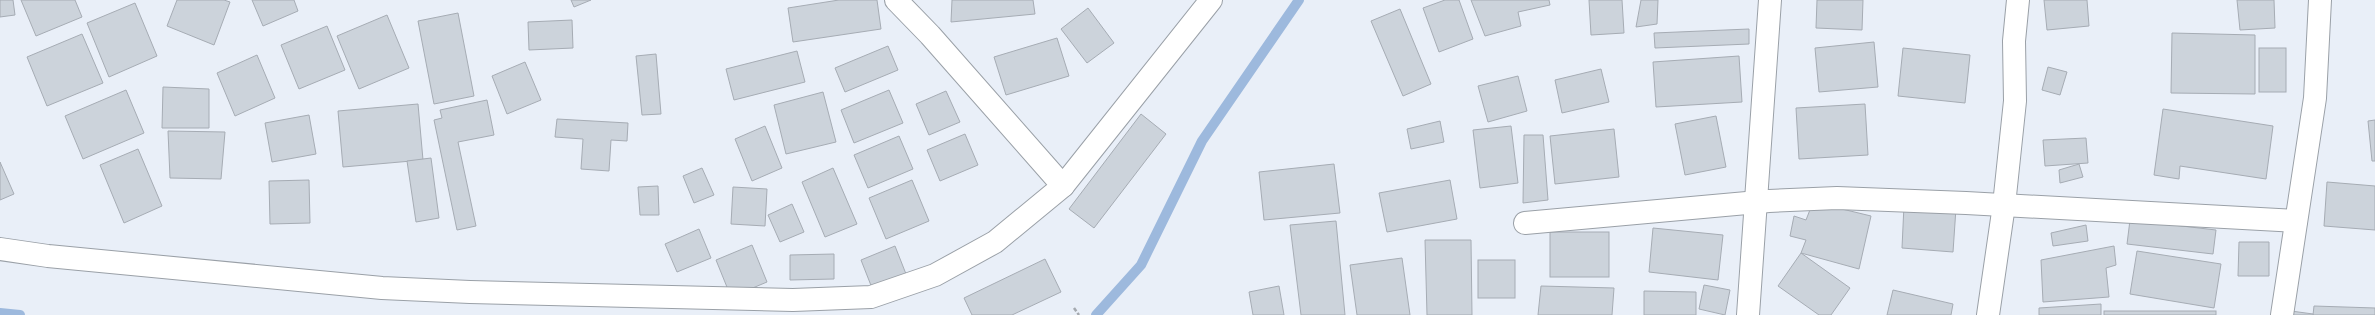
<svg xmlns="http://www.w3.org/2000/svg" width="2375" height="315" font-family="'Noto Sans',sans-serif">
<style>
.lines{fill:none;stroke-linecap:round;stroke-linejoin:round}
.stream{stroke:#9db9dd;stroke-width:10}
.building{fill:#ccd3db;stroke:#a6acb4}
.minor-casing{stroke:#9aa0a7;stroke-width:24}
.path{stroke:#a4a9af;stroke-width:2.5;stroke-dasharray:4 2;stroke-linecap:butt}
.minor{stroke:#fff;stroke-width:22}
</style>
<rect width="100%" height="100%" fill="#e9eff8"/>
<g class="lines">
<g class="stream">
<polyline points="0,313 20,315"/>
<polyline points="1096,315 1141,265 1202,141 1299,0"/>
</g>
</g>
<g class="building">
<polygon points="0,0 13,0 15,15 0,17"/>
<polygon points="21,0 75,0 82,17 36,36"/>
<polygon points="177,0 224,0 230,2 214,45 167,26"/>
<polygon points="252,0 294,0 298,11 263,26"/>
<polygon points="571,0 591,0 574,7"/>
<polygon points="839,0 877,0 881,29 793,42 788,8"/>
<polygon points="952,0 1033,0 1035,14 951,22"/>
<polygon points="1445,0 1459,0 1473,39 1439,52 1423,8"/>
<polygon points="1471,0 1549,0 1550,5 1518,12 1521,26 1485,36"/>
<polygon points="1589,0 1622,0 1624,33 1591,35"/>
<polygon points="1641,0 1658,0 1657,24 1636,27"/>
<polygon points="1817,0 1863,0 1862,30 1816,28"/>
<polygon points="2044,0 2087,0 2089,26 2047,30"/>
<polygon points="2237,0 2274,0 2275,28 2240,30"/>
<polygon points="135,3 157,56 109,77 87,23"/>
<polygon points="1088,8 1114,43 1087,63 1061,29"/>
<polygon points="1400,9 1431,84 1403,96 1371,21"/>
<polygon points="458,13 474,96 434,104 418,21"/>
<polygon points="387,15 409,68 359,89 337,36"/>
<polygon points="572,20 573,48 529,50 528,22"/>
<polygon points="327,26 345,70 299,89 281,45"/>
<polygon points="1749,29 1749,44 1655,48 1654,33"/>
<polygon points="2172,33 2255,35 2255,94 2171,93"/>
<polygon points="82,34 103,83 47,106 27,57"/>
<polygon points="1057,38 1069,76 1006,95 994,57"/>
<polygon points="1874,42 1878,87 1819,92 1815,48"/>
<polygon points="888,46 898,70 845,92 835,68"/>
<polygon points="1903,48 1970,55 1965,103 1898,96"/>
<rect x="2259" y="48" width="27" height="44"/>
<polygon points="797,51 805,82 734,100 726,69"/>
<polygon points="656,54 661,114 642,115 636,56"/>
<polygon points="257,55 275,98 235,116 217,73"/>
<polygon points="1739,56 1742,102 1656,107 1653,62"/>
<polygon points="525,62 541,100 507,114 492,76"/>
<polygon points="2048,67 2067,72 2060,95 2042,90"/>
<polygon points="1601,69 1609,102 1562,113 1555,80"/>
<polygon points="1518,76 1527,111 1488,122 1478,86"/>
<polygon points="163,87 209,89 209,128 162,128"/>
<polygon points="126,90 144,133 83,159 65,116"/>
<polygon points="889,90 903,123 854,143 841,110"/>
<polygon points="946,91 960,122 929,135 916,104"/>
<polygon points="823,92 836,142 786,154 774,105"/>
<polygon points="487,100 494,135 458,142 476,226 457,230 434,120 442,118 440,110"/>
<polygon points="418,104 423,160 343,167 338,111"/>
<polygon points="1865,104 1868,155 1799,159 1796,108"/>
<polygon points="2163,109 2273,126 2266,179 2180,166 2179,179 2154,175"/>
<polygon points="1141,114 1166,134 1094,228 1069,209"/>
<polygon points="309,115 316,154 272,162 265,123"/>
<polygon points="1716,116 1726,167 1685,175 1675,124"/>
<polygon points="557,119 628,123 627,141 611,140 609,171 581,169 583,139 555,137"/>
<polygon points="2375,120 2375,161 2372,161 2368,121"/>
<polygon points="1440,121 1444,142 1411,149 1407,129"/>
<polygon points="765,126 782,168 752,181 735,139"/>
<polygon points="1511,126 1518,183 1480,188 1473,130"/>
<polygon points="1614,129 1619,177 1555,184 1550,136"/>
<polygon points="168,131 225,132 221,179 170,178"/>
<polygon points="965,134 978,165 940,181 927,150"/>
<polygon points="1524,135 1543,135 1548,200 1523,203"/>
<polygon points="899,136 913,169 868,188 854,155"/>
<polygon points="2086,138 2088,163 2045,166 2043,140"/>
<polygon points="138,149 162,206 124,223 100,165"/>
<polygon points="431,158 439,218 416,222 407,161"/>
<polygon points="0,162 14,194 0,200"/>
<polygon points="1334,164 1340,213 1264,220 1259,172"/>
<polygon points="2079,164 2083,177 2060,183 2059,170"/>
<polygon points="702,168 714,195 694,203 683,176"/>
<polygon points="833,168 857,224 825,237 802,182"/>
<polygon points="309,180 310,223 270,224 269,181"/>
<polygon points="912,180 929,221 886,239 869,198"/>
<polygon points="1450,180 1457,219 1387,232 1379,193"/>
<polygon points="2327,182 2375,186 2375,230 2324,226"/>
<polygon points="658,186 659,215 640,215 638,187"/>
<polygon points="733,187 767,189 765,226 731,224"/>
<polygon points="1813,202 1871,216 1859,269 1801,253 1806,240 1790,236 1794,216 1806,220"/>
<polygon points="792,204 804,232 780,242 768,215"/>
<polygon points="1904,205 1956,208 1953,252 1902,248"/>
<polygon points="2130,220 2216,230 2213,254 2127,244"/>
<polygon points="1336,221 1345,315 1301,315 1290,225"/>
<polygon points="2086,225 2088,241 2053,246 2051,233"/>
<polygon points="1653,228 1723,235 1718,280 1649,272"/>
<polygon points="699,229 711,258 677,272 665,244"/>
<rect x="1550" y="232" width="59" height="45"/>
<polygon points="1425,240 1471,240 1472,315 1427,315"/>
<polygon points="2239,242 2269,242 2269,276 2238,276"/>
<polygon points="752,245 767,282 731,297 716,260"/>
<polygon points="895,246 906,274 872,288 861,260"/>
<polygon points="2114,246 2116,265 2106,268 2109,297 2043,302 2041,260"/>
<polygon points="2137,251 2221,264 2214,308 2130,294"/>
<polygon points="1801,253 1850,288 1831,315 1819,315 1778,286"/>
<polygon points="834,254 834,279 790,280 790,255"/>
<polygon points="1402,258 1410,315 1357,315 1350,265"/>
<polygon points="1045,259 1061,292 1012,315 972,315 964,298"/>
<rect x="1478" y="260" width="37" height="38"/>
<polygon points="1704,285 1730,290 1725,315 1699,309"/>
<polygon points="1279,286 1284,315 1253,315 1249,292"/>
<polygon points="1541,286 1614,288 1612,315 1538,315"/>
<polygon points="1893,290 1953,304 1951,315 1887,315"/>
<polygon points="1644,291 1696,292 1696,315 1644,315"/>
<polygon points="2101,304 2101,315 2039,315 2039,308"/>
<polygon points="2314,306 2375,308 2375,315 2313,315"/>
<rect x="2104" y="311" width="112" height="4"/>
<polygon points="2291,311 2313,314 2313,315 2291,315"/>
</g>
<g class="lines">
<g class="minor-casing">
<g id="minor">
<polyline points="896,0 930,35 1063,186"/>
<polyline points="1525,223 1769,201 1837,198 1966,203 2296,221"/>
<polyline points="0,249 48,256 382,288 470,292 793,300 871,297 935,275 995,242 1063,186 1211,0"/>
<polyline points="1748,315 1770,0"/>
<polyline points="1988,315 2004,205 2015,101 2014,41 2018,0"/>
<polyline points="2282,315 2315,98 2320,0"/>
</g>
</g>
<polyline class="path" points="1074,308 1079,315"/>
<use href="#minor" class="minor"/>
</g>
</svg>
